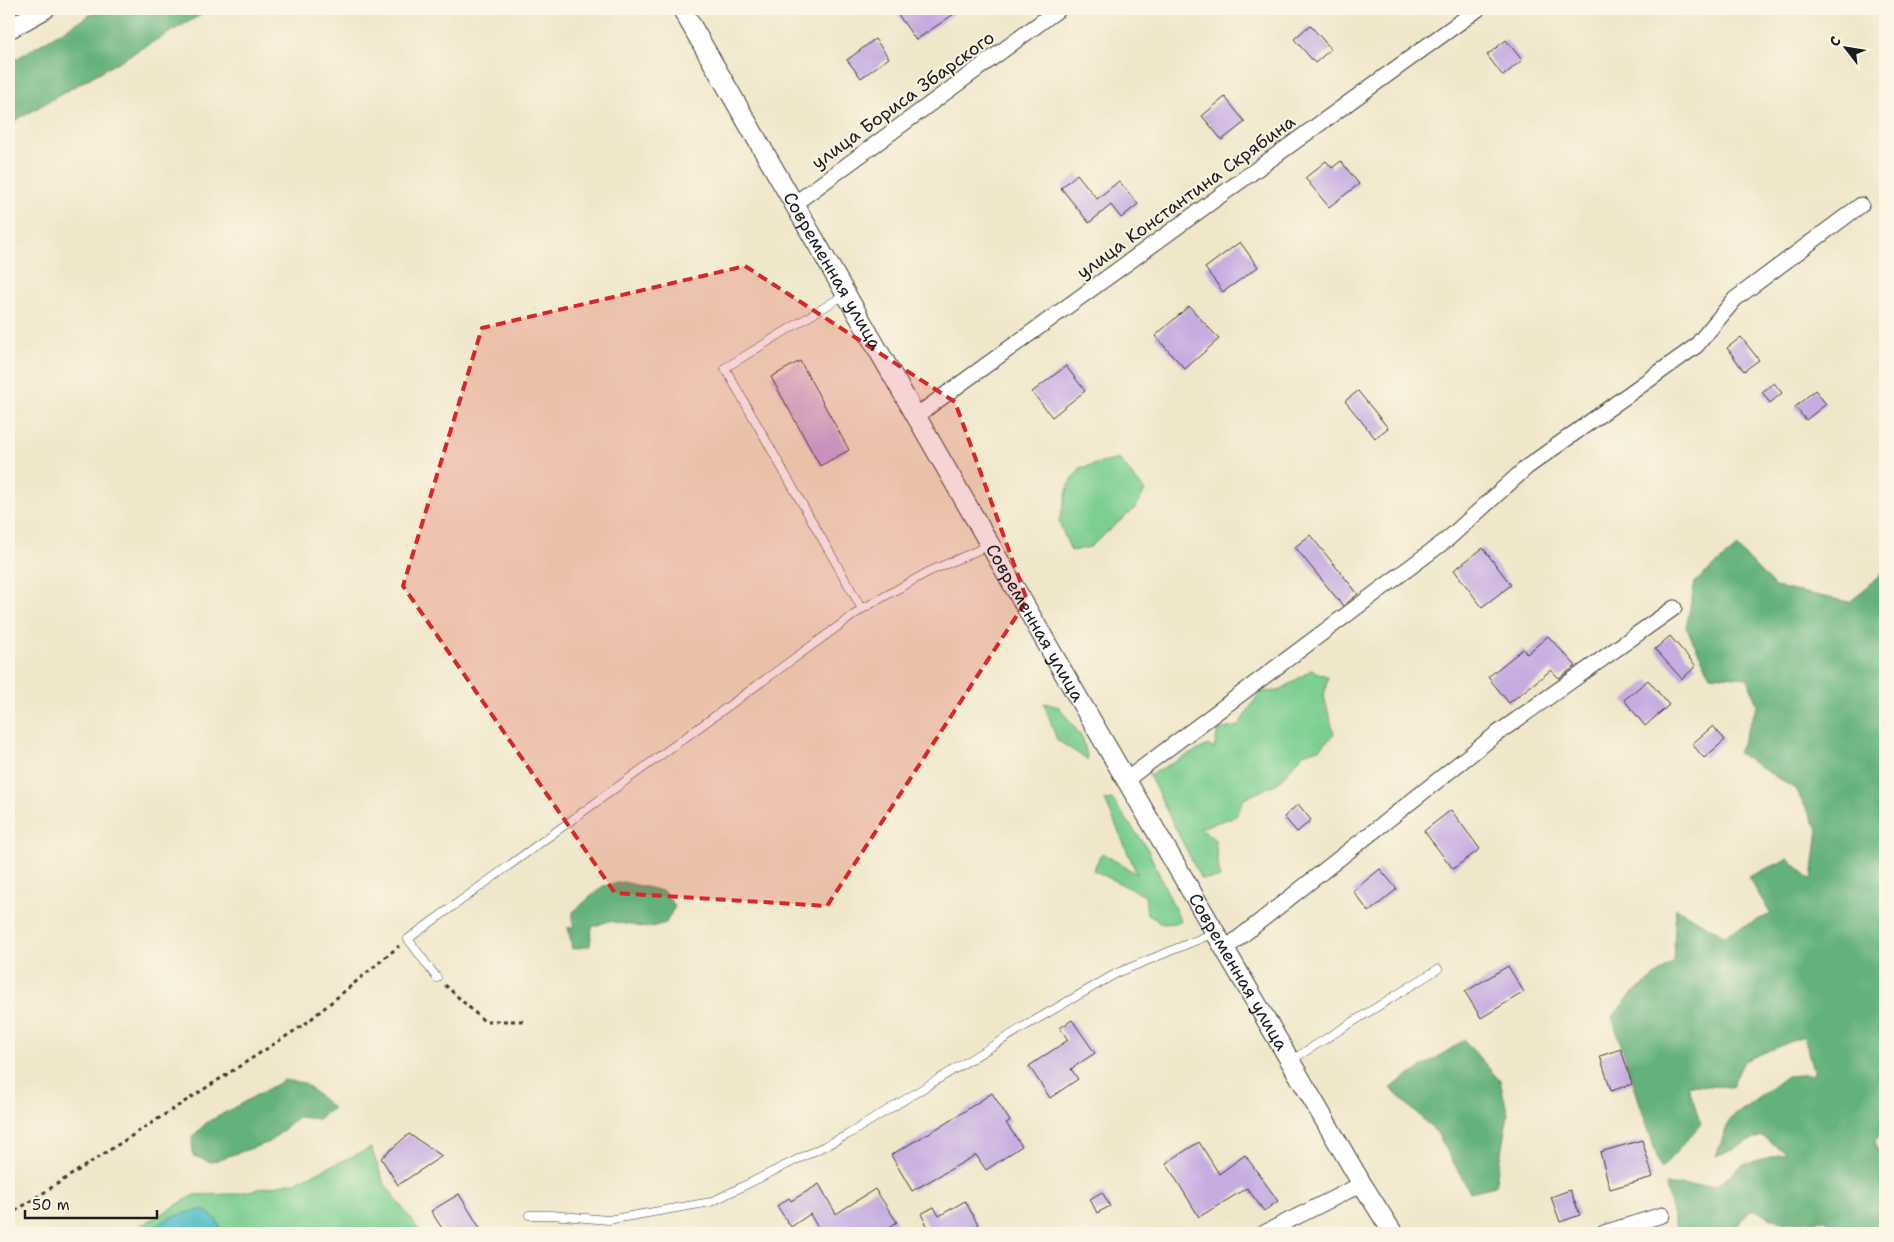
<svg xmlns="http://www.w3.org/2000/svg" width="1894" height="1242" font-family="'Shantell Sans',sans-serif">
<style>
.green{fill:#7bce91;stroke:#4c7556}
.forest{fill:#64b17b;stroke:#40664c}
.water{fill:#4ebcc6;stroke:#356c71}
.building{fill:#c6ace1}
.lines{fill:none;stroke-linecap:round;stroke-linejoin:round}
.service-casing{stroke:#3c3a36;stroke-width:9}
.minor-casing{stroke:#3c3a36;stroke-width:17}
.tertiary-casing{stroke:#3c3a36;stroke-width:21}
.path{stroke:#3c3a36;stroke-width:3;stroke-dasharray:4 4;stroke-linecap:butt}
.service{stroke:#fff;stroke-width:8}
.minor{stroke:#fff;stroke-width:15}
.tertiary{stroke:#fff;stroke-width:19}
.marked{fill:#d62828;fill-opacity:0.2;stroke:#d62828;stroke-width:4;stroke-dasharray:10 6;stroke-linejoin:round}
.labels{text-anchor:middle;stroke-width:4;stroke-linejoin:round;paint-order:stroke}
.street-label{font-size:18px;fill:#1c1c1c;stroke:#fcf5e5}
</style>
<rect width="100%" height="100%" fill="#fcf5e5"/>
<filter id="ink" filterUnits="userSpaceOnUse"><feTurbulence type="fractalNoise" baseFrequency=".02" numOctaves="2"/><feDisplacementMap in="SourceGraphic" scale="10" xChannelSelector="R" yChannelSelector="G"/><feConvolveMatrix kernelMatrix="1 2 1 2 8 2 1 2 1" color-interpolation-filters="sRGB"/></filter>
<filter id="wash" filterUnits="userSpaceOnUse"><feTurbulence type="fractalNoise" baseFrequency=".0096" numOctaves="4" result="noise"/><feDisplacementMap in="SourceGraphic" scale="20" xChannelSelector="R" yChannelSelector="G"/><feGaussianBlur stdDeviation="1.12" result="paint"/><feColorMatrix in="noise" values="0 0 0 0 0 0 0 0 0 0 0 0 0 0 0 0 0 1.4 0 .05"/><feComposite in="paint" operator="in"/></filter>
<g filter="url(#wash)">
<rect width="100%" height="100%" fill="#f0e7ca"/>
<g class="green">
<polygon points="1119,459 1145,491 1135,508 1090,547 1071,551 1059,522 1069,484 1080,468"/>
<polygon points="1311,670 1328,677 1324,696 1334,734 1321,748 1303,754 1279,782 1244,799 1236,816 1200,828 1215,840 1220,878 1201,879 1149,775 1208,745 1214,749 1218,730 1238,726 1260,692 1279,691"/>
<polygon points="1044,703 1059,707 1083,739 1088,760 1057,740"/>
<polygon points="1112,799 1147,848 1181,922 1163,924 1147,914 1145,896 1093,870 1102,853 1137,874 1105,800"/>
<polygon points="371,1148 384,1183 421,1233 223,1233 223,1232 152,1230 150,1233 128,1233 194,1195 234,1194 298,1181"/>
</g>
<g class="forest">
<polygon points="100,9 211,9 9,124 9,63"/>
<polygon points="1737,547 1775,587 1850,602 1885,571 1885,1128 1875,1141 1885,1166 1885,1206 1874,1233 1831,1233 1827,1220 1784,1223 1752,1209 1734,1229 1739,1233 1677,1233 1666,1185 1715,1186 1744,1164 1786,1153 1762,1136 1716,1156 1730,1119 1787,1076 1814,1074 1804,1036 1744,1061 1732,1087 1688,1085 1701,1124 1661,1169 1612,1017 1630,996 1673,962 1676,908 1723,935 1771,914 1748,877 1788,859 1812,880 1818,829 1795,789 1738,753 1757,706 1748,678 1710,675 1686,627 1695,582"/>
<polygon points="623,882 663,891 675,906 666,923 647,928 609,921 592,927 590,946 572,949 568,927 573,929 573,912 603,886"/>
<polygon points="1464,1040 1500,1081 1508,1114 1495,1186 1470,1192 1437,1133 1390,1088"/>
<polygon points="284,1080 304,1083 333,1108 318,1119 298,1117 270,1142 211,1162 193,1156 192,1137 206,1123"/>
</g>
<path class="water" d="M 204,1210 L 216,1219 L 223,1233 L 150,1233 C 163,1217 184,1212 204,1210 Z"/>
<g id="blocks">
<g class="building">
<polygon points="894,9 961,9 916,40"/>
<polygon points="1310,25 1331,49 1315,63 1294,39"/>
<polygon points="875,39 889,58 861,78 847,60"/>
<polygon points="1506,40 1522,60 1503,76 1487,55"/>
<polygon points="1225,97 1245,122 1222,140 1202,116"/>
<polygon points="1326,161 1332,168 1341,161 1359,184 1329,207 1305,178"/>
<polygon points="1077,174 1097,199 1119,181 1138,204 1121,218 1111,205 1089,223 1061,188"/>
<polygon points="1240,242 1258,267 1223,292 1205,268"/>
<polygon points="1189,306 1219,339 1185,369 1155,336"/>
<polygon points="1741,337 1759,360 1744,371 1727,348"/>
<polygon points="800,361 849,450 820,466 771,377"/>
<polygon points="1066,366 1085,391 1052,417 1032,392"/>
<polygon points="1774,383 1782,393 1770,403 1762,392"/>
<polygon points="1815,390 1826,404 1806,420 1795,407"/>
<polygon points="1358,391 1388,428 1375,438 1345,401"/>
<polygon points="1310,535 1358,594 1343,606 1295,547"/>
<polygon points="1483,548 1511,585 1482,607 1454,570"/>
<polygon points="1548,636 1576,666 1559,678 1551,670 1509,703 1488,677 1523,649 1527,654"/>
<polygon points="1670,636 1696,666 1682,679 1655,649"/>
<polygon points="1648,680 1669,705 1645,726 1624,700"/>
<polygon points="1713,726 1725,740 1704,758 1692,744"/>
<polygon points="1298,804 1311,820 1297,832 1284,817"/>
<polygon points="1451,810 1480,849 1453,869 1424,831"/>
<polygon points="1380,869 1397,889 1369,912 1353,891"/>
<polygon points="1508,966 1524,992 1481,1018 1465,992"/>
<polygon points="1072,1020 1095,1053 1071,1069 1078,1079 1050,1098 1029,1066 1068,1040 1060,1028"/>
<polygon points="1621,1049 1632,1084 1611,1091 1600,1056"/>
<polygon points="992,1093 1010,1121 1006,1123 1022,1146 986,1170 976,1155 912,1191 891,1155 948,1122"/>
<polygon points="409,1134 442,1156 398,1185 381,1158"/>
<polygon points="1642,1140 1653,1177 1610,1189 1600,1152"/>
<polygon points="1199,1142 1219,1174 1245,1155 1278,1201 1264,1211 1247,1188 1199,1217 1166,1163"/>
<polygon points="819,1184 836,1214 875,1189 897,1222 880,1233 821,1233 810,1214 791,1227 777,1206 789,1198 791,1201"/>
<polygon points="1570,1190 1580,1215 1560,1222 1551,1197"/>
<polygon points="1102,1192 1110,1206 1097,1213 1090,1199"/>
<polygon points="459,1194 483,1233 445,1233 431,1211"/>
<polygon points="965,1201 979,1226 965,1233 931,1233 921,1214 934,1207 939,1216"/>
</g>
</g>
</g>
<g filter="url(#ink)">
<use href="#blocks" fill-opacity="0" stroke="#3c3a36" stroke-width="1"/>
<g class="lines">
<g class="service-casing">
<g id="service">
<polyline points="846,294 725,368 862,609"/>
<polyline points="437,978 408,939 862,609 928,572 990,545"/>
<polyline points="1290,1061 1438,969"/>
<polyline points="529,1215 551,1215 608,1220 711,1202 847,1135 1025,1026 1117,973 1214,933"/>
</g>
</g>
<g class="minor-casing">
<g id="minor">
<polyline points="794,204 1059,9"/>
<polyline points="916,416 1478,9"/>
<polyline points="1126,780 1449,538 1527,467 1696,346 1735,299 1861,205"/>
<polyline points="1225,949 1495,735 1674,608"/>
<polyline points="1264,1233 1362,1184"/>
<polyline points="1604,1233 1662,1215"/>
</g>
</g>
<g class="tertiary-casing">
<g id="tertiary">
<path id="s1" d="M 682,9 L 1062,670 L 1362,1184 L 1393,1233"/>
<polyline points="9,29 45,9"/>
</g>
</g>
<g class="path">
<polyline points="445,985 484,1021 525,1021"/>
<polyline points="9,1215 305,1024 399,946"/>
</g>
<use href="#service" class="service"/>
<use href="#minor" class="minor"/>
<use href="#tertiary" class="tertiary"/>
</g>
</g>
<path class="marked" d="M 745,266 L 955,402 L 1027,600 L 827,906 L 615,893 L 403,586 L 482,328 Z"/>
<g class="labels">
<g class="street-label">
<text transform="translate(903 100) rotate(-36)" y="6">улица Бориса Збарского</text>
<text transform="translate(1186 197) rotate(-36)" y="6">улица Константина Скрябина</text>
<text dy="6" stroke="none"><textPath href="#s1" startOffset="302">Современная улица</textPath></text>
<text dy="6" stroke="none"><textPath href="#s1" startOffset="708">Современная улица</textPath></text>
<text dy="6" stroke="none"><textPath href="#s1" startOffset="1112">Современная улица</textPath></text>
</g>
</g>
<rect width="1894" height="1242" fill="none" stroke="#fcf5e5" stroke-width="30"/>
<g transform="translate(1846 48) rotate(301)" stroke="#fcf5e5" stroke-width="4" paint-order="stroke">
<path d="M0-4L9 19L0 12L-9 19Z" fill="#1c1c1c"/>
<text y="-8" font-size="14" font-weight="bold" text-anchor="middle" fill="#1c1c1c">С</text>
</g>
<path d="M25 1210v8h132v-8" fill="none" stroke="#1c1c1c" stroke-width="2.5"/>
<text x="32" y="1210" font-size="15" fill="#1c1c1c" stroke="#fcf5e5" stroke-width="4" paint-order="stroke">50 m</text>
</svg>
